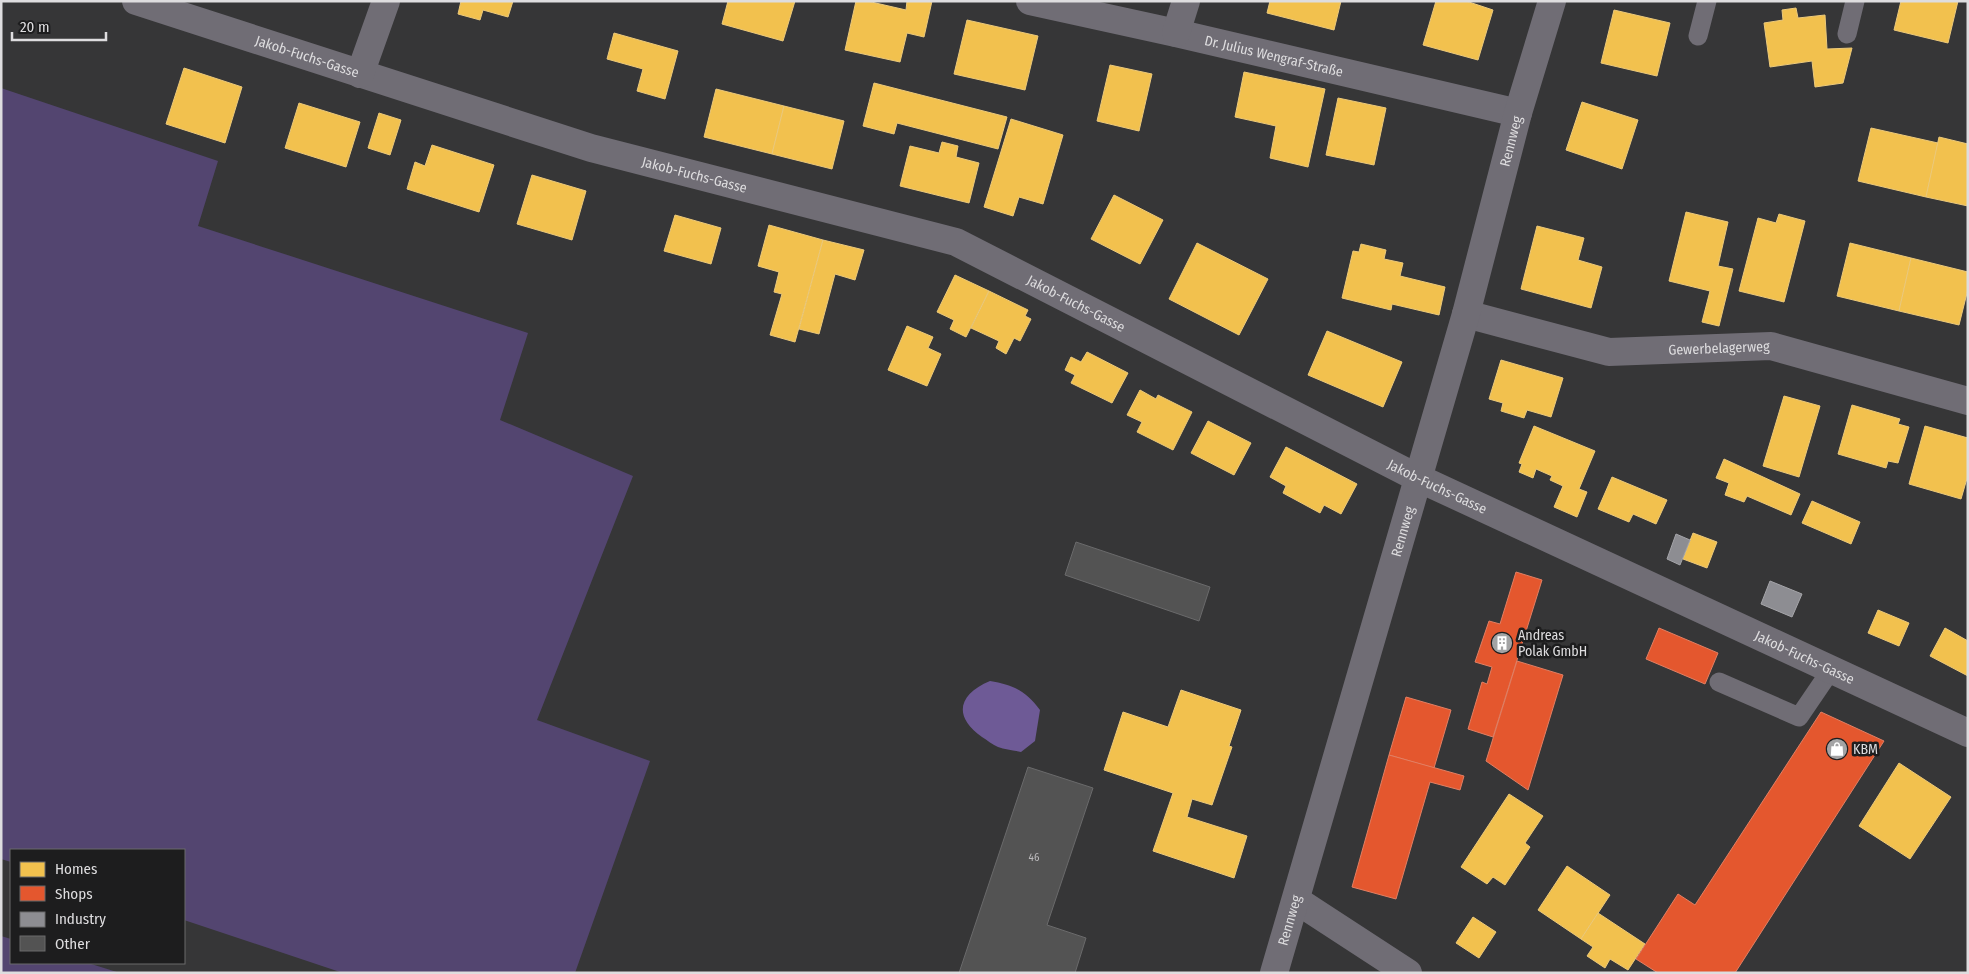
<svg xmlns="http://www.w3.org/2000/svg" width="1969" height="974" font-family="'Fira Sans Condensed',sans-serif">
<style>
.green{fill:#534570}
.water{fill:#6e5a96}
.homes{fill:#f2c14e;stroke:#ecc97a}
.shops{fill:#e4572e;stroke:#e27f63}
.industry{fill:#8d8d92;stroke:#a5a5a9}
.building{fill:#535353;stroke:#6a6a6b}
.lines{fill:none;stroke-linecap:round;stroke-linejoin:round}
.service{stroke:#706d75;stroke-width:19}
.minor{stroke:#706d75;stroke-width:28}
.labels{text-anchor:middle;stroke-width:5;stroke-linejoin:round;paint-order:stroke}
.number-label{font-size:11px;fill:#bbbabc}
.street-label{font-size:14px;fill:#dedddf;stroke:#1d1d1e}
.poi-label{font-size:14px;fill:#dedddf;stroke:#1d1d1e;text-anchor:start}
</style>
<rect width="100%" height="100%" fill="#363637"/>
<g class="green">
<polygon points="1,88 218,161 198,226 528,333 500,420 633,476 537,720 650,761 575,973 343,973 184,920 184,850 11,850 11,862 1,859"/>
<polygon points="1,936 11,939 11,963 88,963 120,973 1,973"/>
</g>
<path class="water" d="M 990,681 C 1014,685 1026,691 1040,710 L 1035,741 L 1021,752 C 1014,750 1005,750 998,747 C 993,745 987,740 982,737 C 952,716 959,694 990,681 Z"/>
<g class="homes">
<polygon points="461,1 513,1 508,17 483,10 480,20 458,14"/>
<polygon points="728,1 795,1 783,41 722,24"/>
<polygon points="856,1 867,1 906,10 907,1 932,1 924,37 907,33 900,62 845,50"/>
<polygon points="1270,1 1341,1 1334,30 1267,13"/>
<polygon points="1436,1 1466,1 1493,10 1478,60 1423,45"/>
<polygon points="1901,1 1958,1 1948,43 1894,30"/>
<polygon points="1796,8 1798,18 1825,15 1827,49 1852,48 1843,83 1815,87 1812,61 1770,67 1764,23 1783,20 1782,10"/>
<polygon points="1614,10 1670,23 1657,76 1601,63"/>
<polygon points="967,20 1038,36 1025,90 954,74"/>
<polygon points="614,33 678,51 665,99 637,91 643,69 607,59"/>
<polygon points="1110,65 1152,74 1139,131 1097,121"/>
<polygon points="184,68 242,87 225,143 166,124"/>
<polygon points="1244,72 1325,89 1308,167 1270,158 1276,126 1235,117"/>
<polygon points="874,83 1007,117 998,149 897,123 894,134 863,126"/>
<polygon points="716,89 784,106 772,154 704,137"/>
<polygon points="1338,98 1386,108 1374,165 1326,155"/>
<polygon points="1582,102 1638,120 1622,169 1566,150"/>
<polygon points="299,103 360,122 346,167 285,148"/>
<polygon points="784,106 844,121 832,169 772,154"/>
<polygon points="379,113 401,120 390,155 368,148"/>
<polygon points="1011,119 1063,135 1043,204 1019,197 1013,216 984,207"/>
<polygon points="1871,128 1938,143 1926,197 1858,181"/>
<polygon points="1939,137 1968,144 1968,206 1926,197"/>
<polygon points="942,142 958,146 956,157 979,163 969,203 900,186 910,146 939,153"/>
<polygon points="432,145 494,165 479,212 407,189 415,162 425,166"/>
<polygon points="532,175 586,191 572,240 517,224"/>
<polygon points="1114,195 1163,220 1140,264 1091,239"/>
<polygon points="1686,212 1728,222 1718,266 1733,269 1719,326 1702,322 1710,291 1669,281"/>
<polygon points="1779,214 1805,221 1784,302 1739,291 1758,218 1776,223"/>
<polygon points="675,215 721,228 711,264 664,251"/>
<polygon points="769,225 823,240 795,342 770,335 782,294 774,292 779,272 758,266"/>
<polygon points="1537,226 1584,238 1578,260 1602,267 1591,308 1521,289"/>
<polygon points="823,240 864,250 855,280 835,274 819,334 799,329"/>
<polygon points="1197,243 1268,279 1239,335 1169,299"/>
<polygon points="1850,243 1911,258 1899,311 1837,296"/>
<polygon points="1361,244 1386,250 1384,259 1403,263 1400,276 1445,287 1439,315 1392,304 1391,310 1342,298 1353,251 1359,252"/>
<polygon points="1911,258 1968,272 1968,289 1959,325 1899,311"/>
<polygon points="955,275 989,291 966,337 950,329 954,320 937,312"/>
<polygon points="989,291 1028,310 1025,316 1031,319 1020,341 1014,338 1006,354 996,348 999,341 971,328"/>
<polygon points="907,326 933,337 928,348 941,354 927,386 888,370"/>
<polygon points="1327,331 1402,362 1383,407 1308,375"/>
<polygon points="1087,352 1128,373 1112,403 1071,383 1075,375 1065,370 1071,357 1081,362"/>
<polygon points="1501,360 1563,378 1551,417 1527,410 1524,418 1501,411 1503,403 1489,399"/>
<polygon points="1140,390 1156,399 1158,395 1192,412 1173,450 1137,432 1142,422 1127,415"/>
<polygon points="1784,396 1820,406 1799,477 1763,466"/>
<polygon points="1852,405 1900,419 1898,424 1909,427 1898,463 1888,461 1886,468 1838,454"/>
<polygon points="1208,421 1251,443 1234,475 1191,453"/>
<polygon points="1534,426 1595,451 1579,489 1587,492 1577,517 1554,507 1563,486 1550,480 1552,476 1536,469 1533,478 1519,472 1522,464 1519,463"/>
<polygon points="1925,426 1968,438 1968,475 1961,499 1909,484"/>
<polygon points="1286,447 1357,484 1341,514 1324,505 1320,513 1283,493 1286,486 1270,477"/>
<polygon points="1724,459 1800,494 1791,515 1747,496 1744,502 1725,495 1729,483 1716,478"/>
<polygon points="1612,477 1667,500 1656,524 1633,514 1629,522 1598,509"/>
<polygon points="1812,501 1860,522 1851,544 1802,523"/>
<polygon points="1693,533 1717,542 1707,568 1683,559"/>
<polygon points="1878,610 1909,623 1899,646 1868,633"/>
<polygon points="1945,628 1968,641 1968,676 1930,656"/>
<polygon points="1181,690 1241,710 1229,746 1232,747 1212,805 1192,799 1187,817 1247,836 1234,878 1153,851 1173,793 1104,770 1123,712 1168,727"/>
<polygon points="1899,763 1951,797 1910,859 1859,826"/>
<polygon points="1509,794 1543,816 1525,843 1530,847 1505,885 1493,877 1487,884 1461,867"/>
<polygon points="1567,866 1610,895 1581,939 1538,910"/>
<polygon points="1598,913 1645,944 1628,970 1610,959 1605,968 1587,956 1593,947 1581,939"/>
<polygon points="1473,917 1496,932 1479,958 1456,943"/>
</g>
<g class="shops">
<polygon points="1516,572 1542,580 1493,737 1468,729 1482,682 1487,684 1492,667 1475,662 1489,621 1500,624"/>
<polygon points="1659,628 1718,653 1705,684 1646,659"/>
<polygon points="1517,661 1563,675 1528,790 1486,761"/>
<polygon points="1406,697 1451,710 1434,768 1389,755"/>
<polygon points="1821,712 1884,741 1735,973 1658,973 1636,959 1678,894 1695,905"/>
<polygon points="1389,755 1464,776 1460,790 1430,782 1396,899 1352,887"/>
</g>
<g class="industry">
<polygon points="1676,534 1690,540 1680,565 1667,559"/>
<polygon points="1770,581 1802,594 1792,617 1761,604"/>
</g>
<g class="building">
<polygon points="1076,542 1210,587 1199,621 1065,575"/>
<polygon points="1028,767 1093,788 1047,925 1086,938 1075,973 959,973"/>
</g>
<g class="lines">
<g class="service">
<polyline points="1847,34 1855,1"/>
<polyline points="1698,36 1707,1"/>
<polyline points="1719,682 1799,717 1831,670"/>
</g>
<g class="minor">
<path id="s1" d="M 136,1 L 591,148 L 956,242 L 1418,478 L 1968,733"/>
<path id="s2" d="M 1030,1 L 1176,33 L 1518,113"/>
<polyline points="1176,33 1186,1"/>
<polyline points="360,74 386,1"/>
<path id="s3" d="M 1466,314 L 1609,352 L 1771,346 L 1968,401"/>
<polyline points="1296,900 1408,973"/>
<path id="s4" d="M 1274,973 L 1466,314 L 1518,113 L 1552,1"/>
</g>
</g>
<defs>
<g id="building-disc" transform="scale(1.125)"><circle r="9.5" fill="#a3a3a4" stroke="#1d1d1e"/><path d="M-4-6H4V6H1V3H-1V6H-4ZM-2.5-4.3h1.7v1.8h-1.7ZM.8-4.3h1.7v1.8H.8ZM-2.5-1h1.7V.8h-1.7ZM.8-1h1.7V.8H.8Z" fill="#fff"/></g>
<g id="shop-disc" transform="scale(1.125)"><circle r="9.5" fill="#a3a3a4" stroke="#1d1d1e"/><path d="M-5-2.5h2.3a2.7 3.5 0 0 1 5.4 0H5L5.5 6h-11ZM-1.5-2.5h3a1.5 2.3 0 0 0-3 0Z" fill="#fff"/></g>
</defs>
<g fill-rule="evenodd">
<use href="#building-disc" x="1502" y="643"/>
<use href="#shop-disc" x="1837" y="749"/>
</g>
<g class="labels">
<g class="number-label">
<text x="1034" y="861">46</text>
</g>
<g class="street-label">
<text dy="5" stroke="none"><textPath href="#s2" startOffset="250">Dr. Julius Wengraf-Straße</textPath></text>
<text dy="5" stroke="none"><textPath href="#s1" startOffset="180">Jakob-Fuchs-Gasse</textPath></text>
<text dy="5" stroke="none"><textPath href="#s4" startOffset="865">Rennweg</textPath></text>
<text dy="5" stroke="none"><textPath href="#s1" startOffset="585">Jakob-Fuchs-Gasse</textPath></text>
<text dy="5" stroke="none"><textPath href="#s1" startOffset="990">Jakob-Fuchs-Gasse</textPath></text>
<text dy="5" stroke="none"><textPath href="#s3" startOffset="258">Gewerbelagerweg</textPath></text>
<text dy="5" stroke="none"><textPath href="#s1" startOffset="1395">Jakob-Fuchs-Gasse</textPath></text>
<text dy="5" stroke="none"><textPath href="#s4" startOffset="460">Rennweg</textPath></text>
<text dy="5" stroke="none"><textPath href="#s1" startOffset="1800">Jakob-Fuchs-Gasse</textPath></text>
<text dy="5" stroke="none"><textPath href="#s4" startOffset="55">Rennweg</textPath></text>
</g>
<g class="poi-label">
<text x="1518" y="640">Andreas<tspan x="1518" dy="16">Polak GmbH</tspan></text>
<text x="1853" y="754">KBM</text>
</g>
</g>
<rect width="1969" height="974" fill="none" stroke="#dedddf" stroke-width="5"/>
<rect x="10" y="849" width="175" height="115" fill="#1d1d1e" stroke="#6a6a6b"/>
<rect x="20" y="862" width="25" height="15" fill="#f2c14e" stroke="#6a6a6b"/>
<text x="55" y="874" font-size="15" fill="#dedddf">Homes</text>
<rect x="20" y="886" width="25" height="15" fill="#e4572e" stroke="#6a6a6b"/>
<text x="55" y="899" font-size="15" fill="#dedddf">Shops</text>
<rect x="20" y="912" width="25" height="15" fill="#8d8d92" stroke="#6a6a6b"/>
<text x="55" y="924" font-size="15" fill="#dedddf">Industry</text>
<rect x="20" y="936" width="25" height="15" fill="#535353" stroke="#6a6a6b"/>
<text x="55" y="949" font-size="15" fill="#dedddf">Other</text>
<path d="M12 32v8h94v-8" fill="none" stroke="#dedddf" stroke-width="2.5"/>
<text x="20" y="32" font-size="15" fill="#dedddf" stroke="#1d1d1e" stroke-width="4" paint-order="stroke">20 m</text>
</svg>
